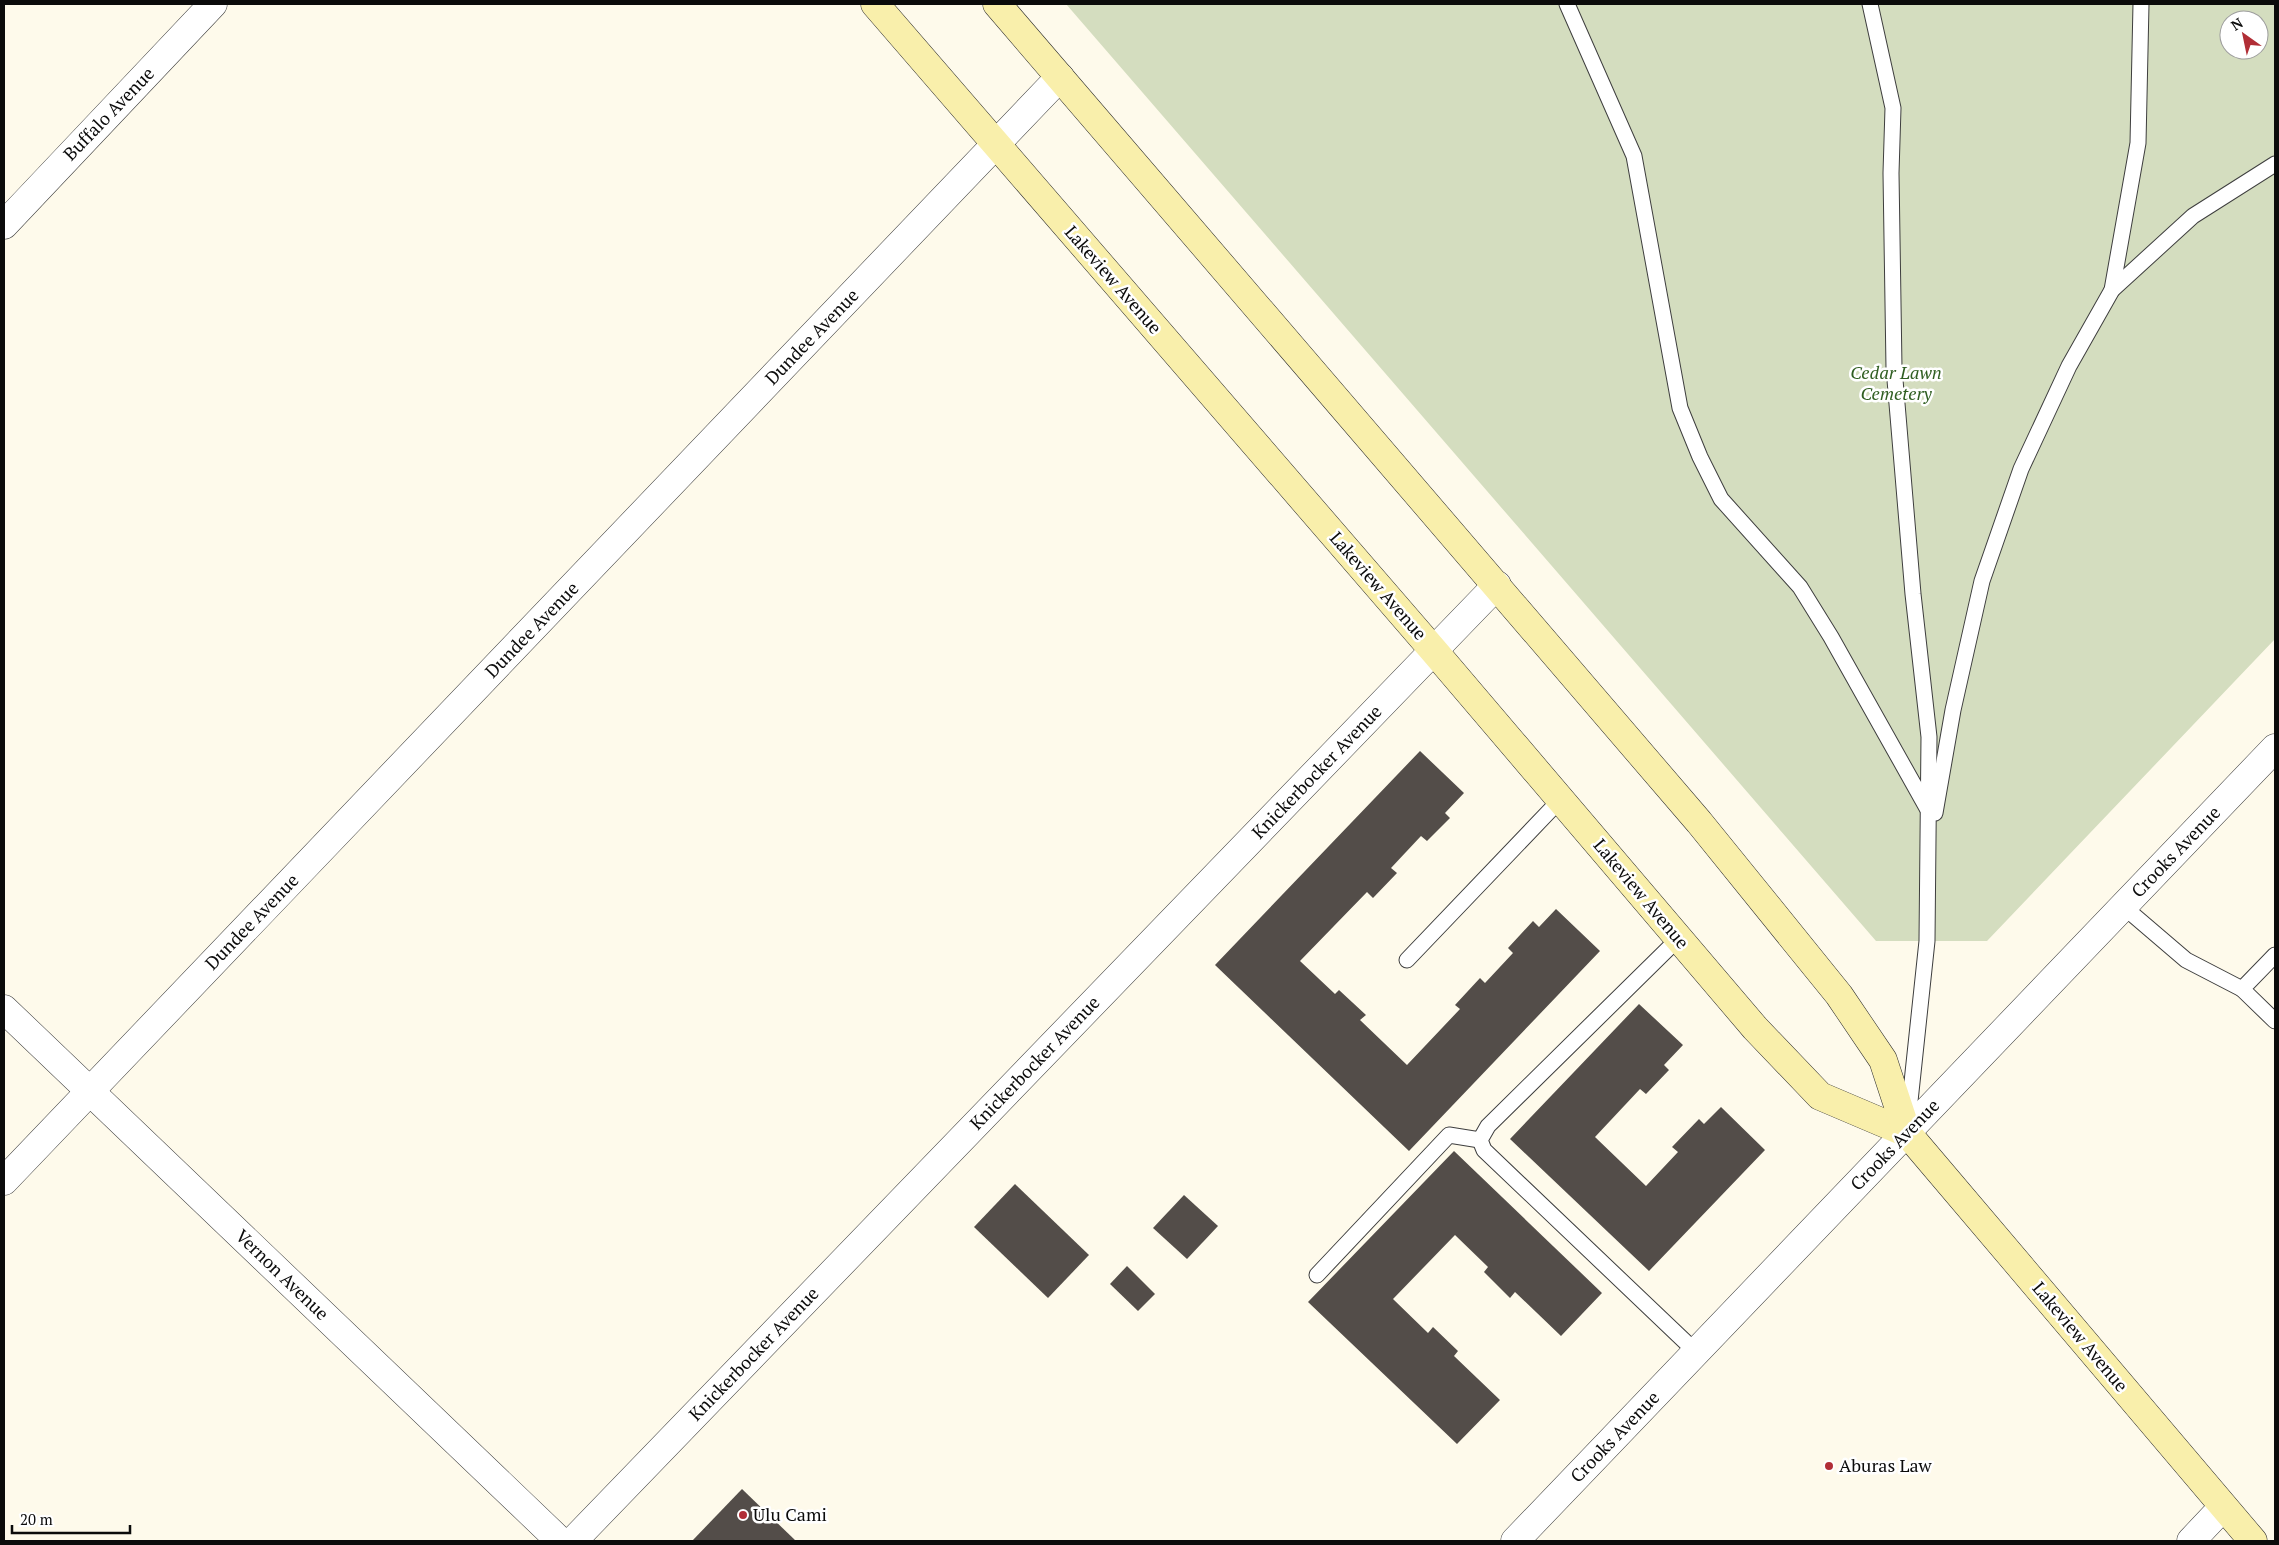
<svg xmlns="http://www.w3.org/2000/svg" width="2279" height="1545" font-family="'PT Serif',serif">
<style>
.cemetery{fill:#d4ddbf;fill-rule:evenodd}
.building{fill:#534d49}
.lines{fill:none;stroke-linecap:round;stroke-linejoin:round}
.service-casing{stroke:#3e3e3e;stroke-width:17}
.minor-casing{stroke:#3e3e3e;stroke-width:29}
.tertiary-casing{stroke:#3e3e3e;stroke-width:29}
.secondary-casing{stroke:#2d2d2d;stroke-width:29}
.service{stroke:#fff;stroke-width:15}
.minor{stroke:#fff;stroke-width:28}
.tertiary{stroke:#fff;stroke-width:28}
.secondary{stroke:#f9efab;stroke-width:28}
.poi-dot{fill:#b12e36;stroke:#fff;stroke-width:2}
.labels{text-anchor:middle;stroke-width:5;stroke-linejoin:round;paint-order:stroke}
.street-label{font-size:18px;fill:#0b0b0b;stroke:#fff}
.park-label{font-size:18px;font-style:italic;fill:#2f5e21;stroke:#fff}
.poi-label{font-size:18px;fill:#0b0b0b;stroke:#fff;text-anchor:start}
</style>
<rect width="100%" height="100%" fill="#fefaeb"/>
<path class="cemetery" d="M 1066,4 L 2275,4 L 2275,639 L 1987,941 L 1876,941 ZM 2229,20 L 2259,20 L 2259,50 L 2229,50 Z"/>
<g class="building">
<polygon points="1420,751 1464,793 1445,813 1450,818 1427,841 1421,836 1391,868 1397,873 1373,898 1367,892 1300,961 1335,994 1339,990 1366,1015 1360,1020 1407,1065 1460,1009 1455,1005 1480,978 1485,983 1513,953 1508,948 1533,921 1539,927 1556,909 1600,951 1409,1151 1215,965"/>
<polygon points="1639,1004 1683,1045 1664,1065 1669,1070 1646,1094 1640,1089 1595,1137 1646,1186 1678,1152 1672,1147 1699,1119 1704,1124 1721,1107 1765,1150 1649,1271 1510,1139"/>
<polygon points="1454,1151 1602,1293 1561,1336 1515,1292 1510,1298 1484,1272 1488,1267 1455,1235 1393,1299 1428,1333 1433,1327 1458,1351 1454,1356 1500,1400 1457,1444 1308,1302"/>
<polygon points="1015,1184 1089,1255 1048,1298 974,1227"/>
<polygon points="1184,1195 1218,1226 1187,1259 1153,1228"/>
<polygon points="1127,1266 1155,1294 1138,1311 1110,1284"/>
<polygon points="742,1489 796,1541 692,1541"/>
</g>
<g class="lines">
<g class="service-casing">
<g id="service">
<polyline points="1567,4 1634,156 1680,408 1700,457 1721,499 1800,587 1831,637 1927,808"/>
<polyline points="1870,4 1893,108 1891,173 1894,368 1913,594 1929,737 1927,941 1908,1120"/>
<polyline points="2112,290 2138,143 2141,4"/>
<polyline points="1935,813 1953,710 1982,581 2021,469 2069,366 2112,290 2193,216 2275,164"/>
<polyline points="2124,907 2186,960 2242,989"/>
<polyline points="1679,938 1488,1126 1480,1140 1484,1150 1696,1352"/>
<polyline points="2275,955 2242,989 2275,1021"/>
<polyline points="1407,960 1560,800"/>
<polyline points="1317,1275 1449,1135 1480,1140"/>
</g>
</g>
<g class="minor-casing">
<g id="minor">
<polyline points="4,225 213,4"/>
<polyline points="4,1009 560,1541"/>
<polyline points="4,1181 1060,77"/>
<polyline points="573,1541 1497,585"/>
<polyline points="2191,1541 2223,1507"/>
</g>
</g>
<g class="tertiary-casing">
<polyline id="tertiary" points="1515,1541 2275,748"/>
</g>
<g class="secondary-casing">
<g id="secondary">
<polyline points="875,4 1434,651 1755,1028 1820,1096 1907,1133"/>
<polyline points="997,4 1699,822 1839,995 1883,1060 1907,1133 2253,1541"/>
</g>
</g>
<use href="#service" class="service"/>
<use href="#minor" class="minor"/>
<use href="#tertiary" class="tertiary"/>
<use href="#secondary" class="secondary"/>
</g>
<g class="poi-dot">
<circle cx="1829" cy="1466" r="5"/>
<circle cx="743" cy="1515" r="5"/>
</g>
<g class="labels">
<g class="street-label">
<text transform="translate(109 114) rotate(-46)" y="6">Buffalo Avenue</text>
<text transform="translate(1113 280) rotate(49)" y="6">Lakeview Avenue</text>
<text transform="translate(812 337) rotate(-46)" y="6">Dundee Avenue</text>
<text transform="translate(1378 586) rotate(49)" y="6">Lakeview Avenue</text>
<text transform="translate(532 630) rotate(-46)" y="6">Dundee Avenue</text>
<text transform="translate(1317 772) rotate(-46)" y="6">Knickerbocker Avenue</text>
<text transform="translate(2176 852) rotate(-46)" y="6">Crooks Avenue</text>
<text transform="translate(1641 894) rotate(50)" y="6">Lakeview Avenue</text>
<text transform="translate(252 922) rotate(-46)" y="6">Dundee Avenue</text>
<text transform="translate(1035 1063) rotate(-46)" y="6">Knickerbocker Avenue</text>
<text transform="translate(1895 1145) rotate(-46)" y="6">Crooks Avenue</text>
<text transform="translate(282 1275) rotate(44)" y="6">Vernon Avenue</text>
<text transform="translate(2080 1337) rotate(50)" y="6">Lakeview Avenue</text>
<text transform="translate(754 1354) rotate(-46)" y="6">Knickerbocker Avenue</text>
<text transform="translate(1615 1437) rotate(-46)" y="6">Crooks Avenue</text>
</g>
<g class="park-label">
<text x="1896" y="379">Cedar Lawn<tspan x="1896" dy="21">Cemetery</tspan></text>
</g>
<g class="poi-label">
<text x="1839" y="1472">Aburas Law</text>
<text x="753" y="1521">Ulu Cami</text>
</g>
</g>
<rect width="2279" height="1545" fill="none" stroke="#0b0b0b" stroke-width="10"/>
<g transform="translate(2244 35) rotate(327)"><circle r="24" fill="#ffffff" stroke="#9d9d9d"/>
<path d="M0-4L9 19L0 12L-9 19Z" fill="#b12e36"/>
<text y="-8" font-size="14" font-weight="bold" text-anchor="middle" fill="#0b0b0b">N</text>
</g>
<path d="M12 1525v8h118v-8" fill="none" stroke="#0b0b0b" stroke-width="2.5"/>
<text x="20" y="1525" font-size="15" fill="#0b0b0b" stroke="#ffffff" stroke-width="4" paint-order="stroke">20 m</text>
</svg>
